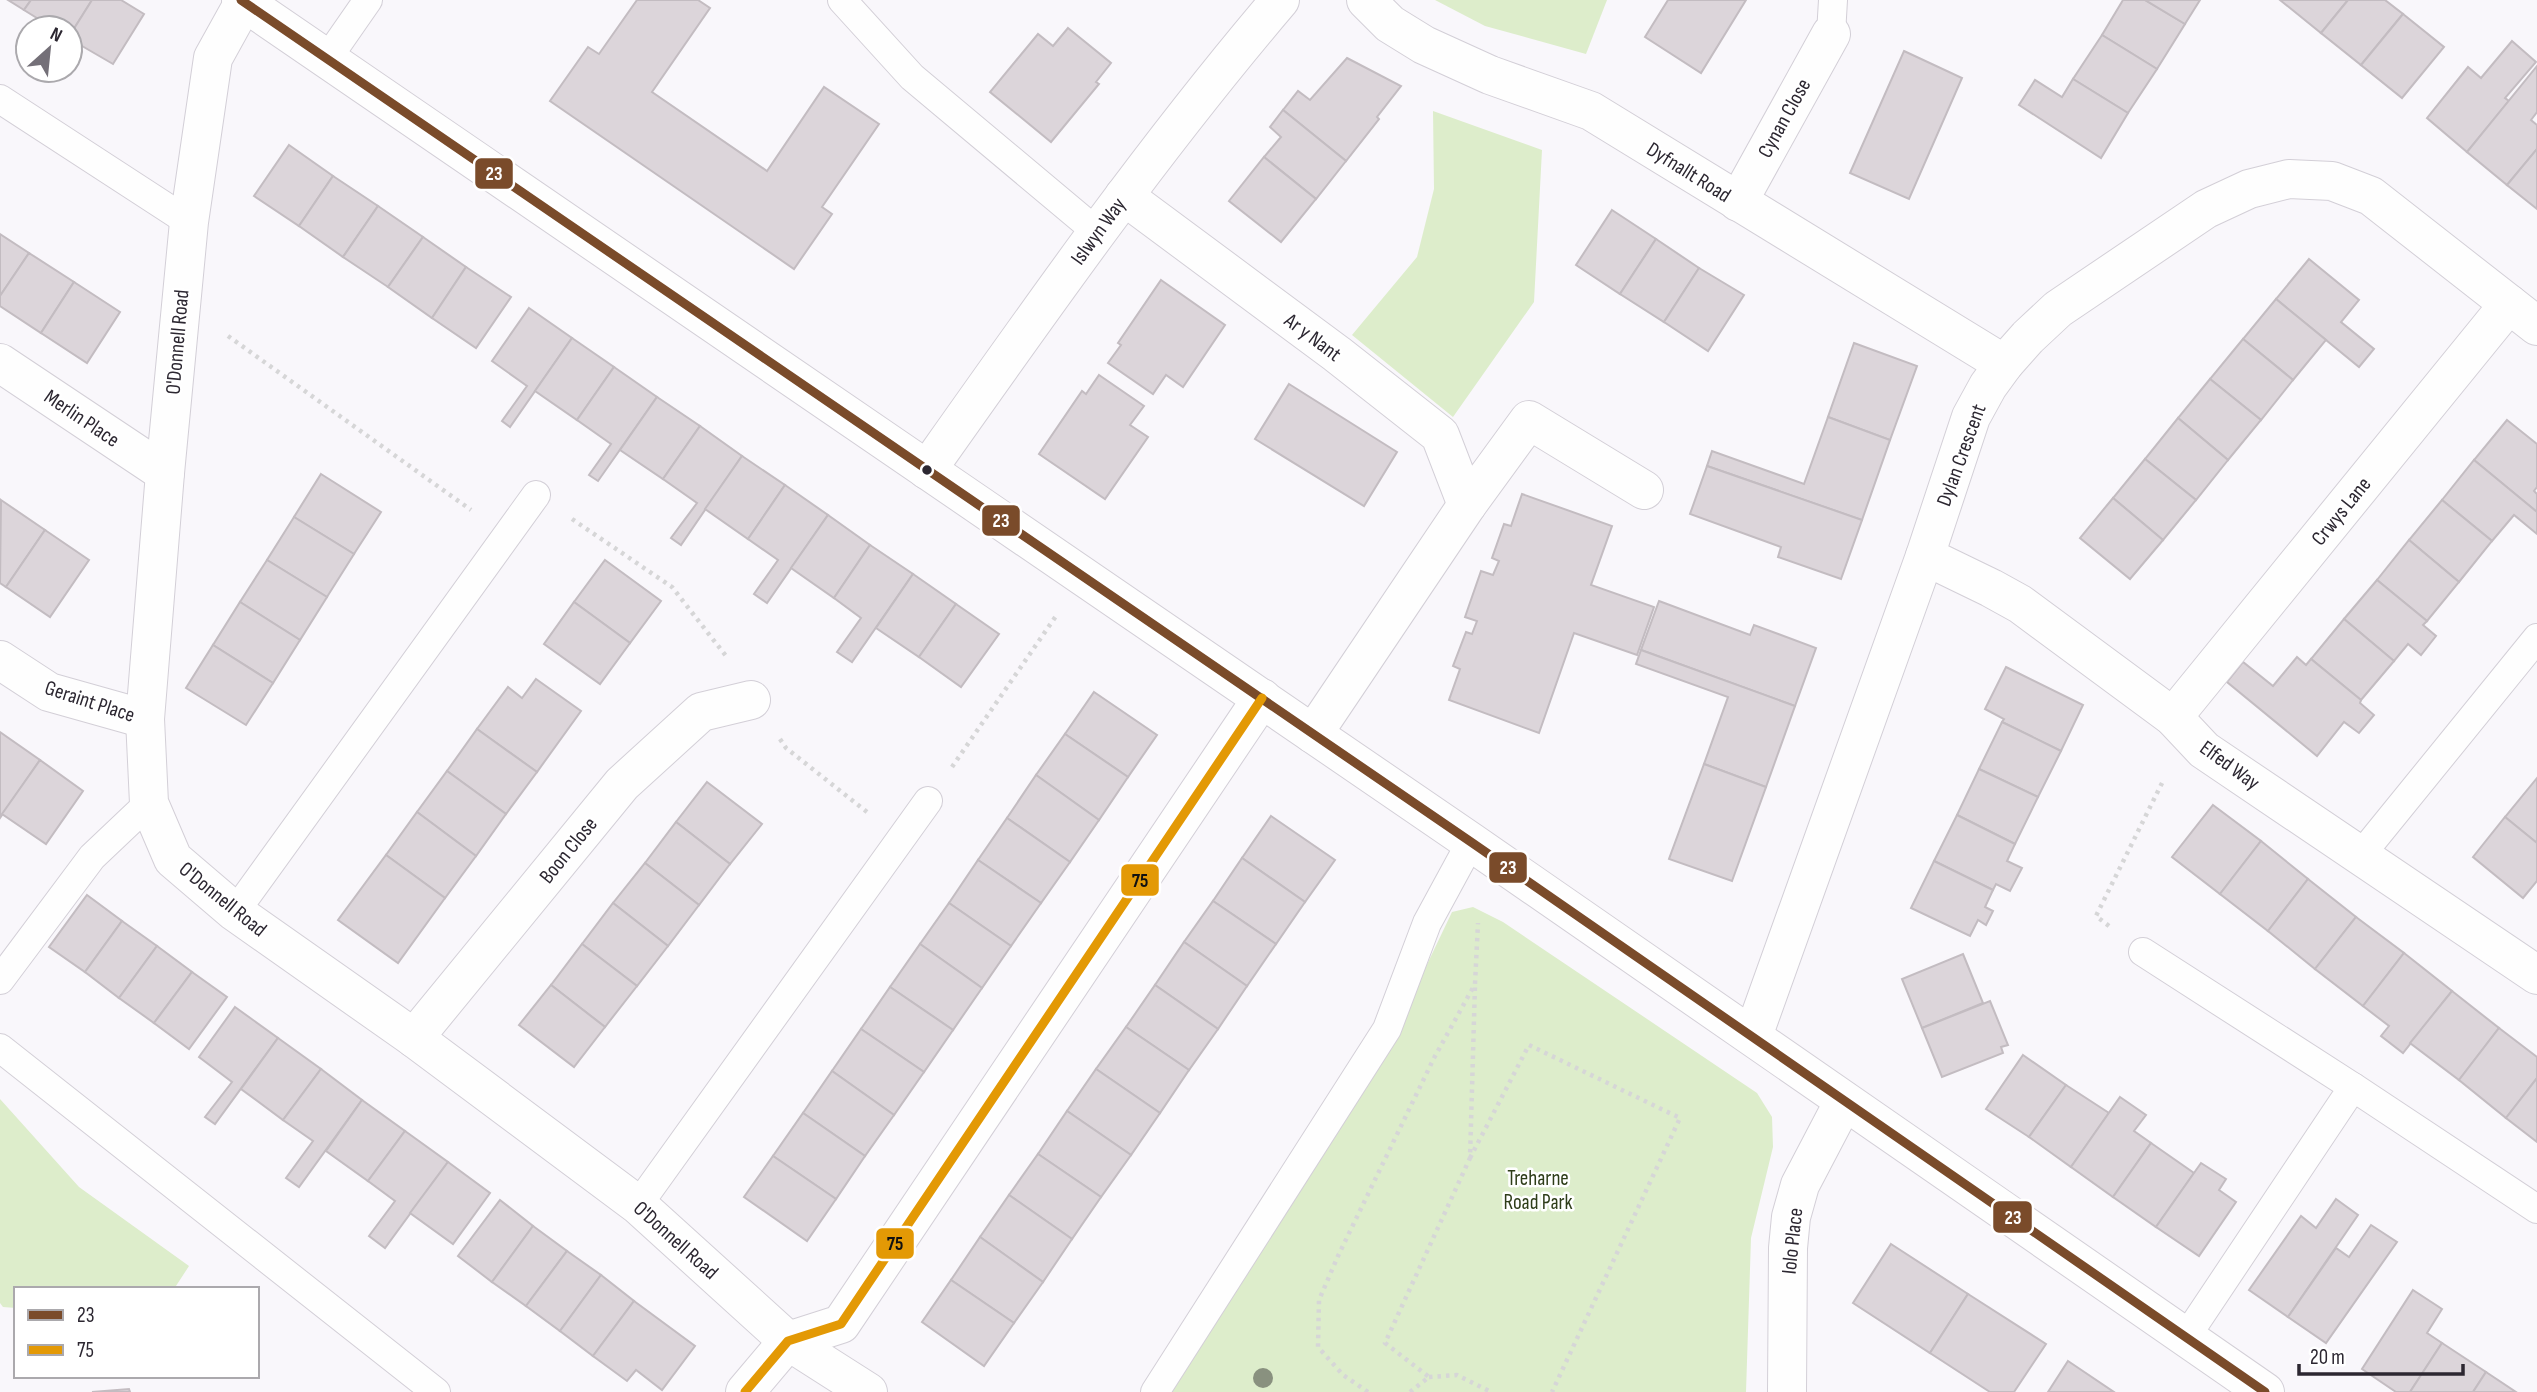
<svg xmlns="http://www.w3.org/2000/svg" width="2537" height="1392" font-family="'Sofia Sans Condensed',sans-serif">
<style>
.green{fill:#ddedcb}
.building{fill:#dcd5da;stroke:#c3bcc1;stroke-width:2}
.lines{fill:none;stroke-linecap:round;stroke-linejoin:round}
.service-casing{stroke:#d3cfd7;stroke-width:30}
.minor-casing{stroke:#d3cfd7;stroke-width:40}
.tertiary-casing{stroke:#d3cfd7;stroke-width:40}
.path{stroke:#d6d6d7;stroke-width:4.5;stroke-dasharray:3.5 5;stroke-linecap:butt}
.service{stroke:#fefefe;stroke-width:28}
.minor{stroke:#fefefe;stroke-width:38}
.tertiary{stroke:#fefefe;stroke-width:38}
.bus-1-casing{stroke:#fff;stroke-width:14}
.bus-2-casing{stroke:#fff;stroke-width:14}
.bus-1{stroke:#7a4b2a;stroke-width:9}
.bus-2{stroke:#e39905;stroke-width:9}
.tree{fill:#89917f}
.bus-dot{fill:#2c2731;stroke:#fff;stroke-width:2.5}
.labels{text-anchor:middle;stroke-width:5;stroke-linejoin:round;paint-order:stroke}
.street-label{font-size:21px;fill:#2c2731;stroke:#fff}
.park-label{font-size:21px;fill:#2e3d19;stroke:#fff}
.line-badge{stroke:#fff;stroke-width:2.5}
.badge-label{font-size:19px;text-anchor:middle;font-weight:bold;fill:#fff}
.pale-badge-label{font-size:19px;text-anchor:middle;font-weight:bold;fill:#111}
</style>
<rect width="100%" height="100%" fill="#f9f7fb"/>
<g class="green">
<polygon points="1435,0 1607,0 1586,54 1485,26"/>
<polygon points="1433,111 1542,150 1534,302 1453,417 1352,335 1417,257 1434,189"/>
<polygon points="1473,907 1503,922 1757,1093 1772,1117 1773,1147 1751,1238 1746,1392 1165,1392 1391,1040 1452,912"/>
<polygon points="0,1099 79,1187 189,1266 174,1289 16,1289 16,1308 3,1307 0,1303"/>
</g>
<g class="building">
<polygon points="8,0 31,0 24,10"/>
<polygon points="31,0 92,0 70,35 70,28 53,28 24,10"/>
<polygon points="92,0 121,0 144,14 113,64 70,39 70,35"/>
<polygon points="637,0 698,0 710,8 652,92 767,171 824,87 879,124 822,207 832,214 794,269 550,101 588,47 599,54"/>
<polygon points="1668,0 1746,0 1701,73 1645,37"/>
<polygon points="2123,0 2145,0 2185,24 2157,69 2102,35"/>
<polygon points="2145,0 2200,0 2185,24"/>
<polygon points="2280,0 2348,0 2321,33"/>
<polygon points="2348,0 2385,0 2403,14 2361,65 2321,33"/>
<polygon points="2403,14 2444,47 2402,98 2361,65"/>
<polygon points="1068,28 1111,63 1096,82 1099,84 1051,142 990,92 1038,34 1053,46"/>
<polygon points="2102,35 2157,69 2128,113 2073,79"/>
<polygon points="2512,41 2536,62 2505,98 2509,101 2467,152 2427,118 2468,67 2481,78"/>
<polygon points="1904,51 1962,78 1909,199 1850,173"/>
<polygon points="1347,58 1401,86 1377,117 1379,119 1346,161 1283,110 1298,91 1310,100"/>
<polygon points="2537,66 2537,112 2531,120 2537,125 2537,149 2507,185 2467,152"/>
<polygon points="2073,79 2128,113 2101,158 2019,105 2035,80 2062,97"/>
<polygon points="1283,110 1346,161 1316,199 1264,157 1281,137 1270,127"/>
<polygon points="289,145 333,176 299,226 254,196"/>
<polygon points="2537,149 2537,209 2507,185"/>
<polygon points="1264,157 1316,199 1281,242 1229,201"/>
<polygon points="333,176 378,206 343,257 299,226"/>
<polygon points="378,206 423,237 388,287 343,257"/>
<polygon points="1612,210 1656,239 1620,294 1576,265"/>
<polygon points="0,234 29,253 0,296"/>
<polygon points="423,237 466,267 432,318 388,287"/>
<polygon points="1656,239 1699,268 1664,322 1620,294"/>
<polygon points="29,253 74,282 41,333 0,306 0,296"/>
<polygon points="2309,259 2359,300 2341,322 2374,349 2359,367 2276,299"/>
<polygon points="466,267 511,297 476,348 432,318"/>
<polygon points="1699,268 1744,295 1708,351 1664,322"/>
<polygon points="1161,280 1225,325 1183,387 1166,375 1153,394 1108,363 1121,345 1118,343"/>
<polygon points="74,282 120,312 87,363 41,333"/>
<polygon points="2276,299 2326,340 2293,380 2243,339"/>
<polygon points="529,308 572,338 510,427 502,421 527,386 492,361"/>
<polygon points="572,338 614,367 577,420 535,391"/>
<polygon points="2243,339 2293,380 2261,420 2210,379"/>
<polygon points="1854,343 1917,366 1890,440 1828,417"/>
<polygon points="614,367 657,397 598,481 589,475 611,444 577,420"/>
<polygon points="1099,375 1144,406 1130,425 1148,437 1105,499 1039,454 1082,391 1086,394"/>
<polygon points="2210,379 2261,420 2228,460 2178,418"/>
<polygon points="1289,384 1397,452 1364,506 1255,439"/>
<polygon points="657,397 700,426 663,479 620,450"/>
<polygon points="1828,417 1890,440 1862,520 1707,466 1712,451 1804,484"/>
<polygon points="2178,418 2228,460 2196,500 2145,459"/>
<polygon points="2507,420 2537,444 2537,487 2534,491 2537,494 2537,512 2474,460"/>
<polygon points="700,426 742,456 681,545 671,538 697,503 663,479"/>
<polygon points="742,456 785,485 748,539 705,509"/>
<polygon points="2145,459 2196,500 2163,540 2113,498"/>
<polygon points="2474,460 2537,512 2537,534 2514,515 2492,541 2442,500"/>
<polygon points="1707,466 1862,520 1841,579 1778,557 1781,547 1690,514"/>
<polygon points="321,474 381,512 354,554 294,517"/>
<polygon points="785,485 828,515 767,603 754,594 778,560 748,539"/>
<polygon points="1522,494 1612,526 1591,585 1654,607 1637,655 1574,633 1539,733 1449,700 1460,669 1453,666 1466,632 1472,634 1477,621 1465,617 1481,571 1493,575 1499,561 1492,558 1504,524 1511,526"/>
<polygon points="2113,498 2163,540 2130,579 2080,538"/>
<polygon points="1,500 45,530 6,587 0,583"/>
<polygon points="2442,500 2492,541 2459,582 2409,540"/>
<polygon points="828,515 870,545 834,598 791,568"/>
<polygon points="294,517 354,554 327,597 267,560"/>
<polygon points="45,530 89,560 50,617 6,587"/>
<polygon points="2409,540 2459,582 2427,621 2377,580"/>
<polygon points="870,545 913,574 852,662 837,652 861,618 834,598"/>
<polygon points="267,560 327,597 300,640 240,602"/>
<polygon points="605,560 661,601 630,643 574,602"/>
<polygon points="913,574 956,604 919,657 876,628"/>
<polygon points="2377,580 2427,621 2423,625 2436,636 2421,655 2408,644 2394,661 2344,619"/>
<polygon points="1659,601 1750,635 1754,625 1816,648 1795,706 1641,650"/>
<polygon points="240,602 300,640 273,683 213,645"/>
<polygon points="574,602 630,643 600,684 544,644"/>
<polygon points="956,604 999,634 961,687 919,657"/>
<polygon points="2344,619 2394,661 2361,700 2311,659"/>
<polygon points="213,645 273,683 246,725 186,688"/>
<polygon points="1641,650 1795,706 1766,787 1704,764 1728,697 1636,664"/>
<polygon points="2297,657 2306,665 2311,659 2361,700 2360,703 2374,715 2359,733 2344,722 2317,756 2227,682 2243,662 2273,686"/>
<polygon points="2006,667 2083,705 2061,751 2002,722 2004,719 1985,709"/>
<polygon points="536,679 581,711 537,772 477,729 508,687 522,698"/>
<polygon points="1094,692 1157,735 1128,777 1065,734"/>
<polygon points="2002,722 2061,751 2038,797 1979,769"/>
<polygon points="477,729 537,772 506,814 447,771"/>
<polygon points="0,732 40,760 0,818"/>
<polygon points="1065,734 1128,777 1099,820 1036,775"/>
<polygon points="40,760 83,791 46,844 2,814"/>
<polygon points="1704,764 1766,787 1732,881 1669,859"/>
<polygon points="1979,769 2038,797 2015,844 1957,815"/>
<polygon points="447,771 506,814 476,856 417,812"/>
<polygon points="1036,775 1099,820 1070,862 1007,818"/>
<polygon points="2537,778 2537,843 2505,817"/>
<polygon points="707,782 762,824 730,864 676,822"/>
<polygon points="2213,805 2261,841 2220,894 2172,857"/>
<polygon points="417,812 476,856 445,898 386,855"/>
<polygon points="1957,815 2015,844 2007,861 2022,868 2010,891 1996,884 1993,890 1934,861"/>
<polygon points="1271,816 1335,860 1305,902 1242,858"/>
<polygon points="2505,817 2537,843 2537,881 2523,898 2473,857"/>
<polygon points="1007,818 1070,862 1041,903 978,860"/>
<polygon points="676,822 730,864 699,905 645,863"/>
<polygon points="2261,841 2308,879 2268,931 2220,894"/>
<polygon points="386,855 445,898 398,963 338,920"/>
<polygon points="1242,858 1305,902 1276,944 1213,901"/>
<polygon points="978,860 1041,903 1011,946 949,903"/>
<polygon points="1934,861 1993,890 1985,907 1993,911 1986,925 1978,920 1970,936 1911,908"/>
<polygon points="645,863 699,905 668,946 613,903"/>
<polygon points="2308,879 2356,917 2315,969 2268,931"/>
<polygon points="87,895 122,921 85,972 49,947"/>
<polygon points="1213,901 1276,944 1247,986 1184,942"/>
<polygon points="613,903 668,946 637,986 582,944"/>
<polygon points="949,903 1011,946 982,988 920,944"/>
<polygon points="2356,917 2404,953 2363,1006 2315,969"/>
<polygon points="122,921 157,946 119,998 85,972"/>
<polygon points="1184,942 1247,986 1218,1029 1155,985"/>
<polygon points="582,944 637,986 605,1027 551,985"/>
<polygon points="920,944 982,988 953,1030 890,987"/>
<polygon points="157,946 192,972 154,1023 119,998"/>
<polygon points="2404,953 2452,991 2403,1053 2381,1036 2389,1026 2363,1006"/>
<polygon points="1963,954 1983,1003 1922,1028 1902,979"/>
<polygon points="192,972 227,997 189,1049 154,1023"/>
<polygon points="551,985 605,1027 574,1067 519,1025"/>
<polygon points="1155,985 1218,1029 1189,1070 1126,1027"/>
<polygon points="890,987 953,1030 924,1072 861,1029"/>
<polygon points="2452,991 2499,1028 2459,1080 2410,1043"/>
<polygon points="1990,1001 2008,1045 2001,1047 2003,1053 1942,1077 1922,1028"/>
<polygon points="235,1007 278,1038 215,1124 205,1117 232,1082 199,1057"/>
<polygon points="1126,1027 1189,1070 1160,1113 1096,1069"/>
<polygon points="2499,1028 2537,1057 2537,1078 2506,1118 2459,1080"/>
<polygon points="861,1029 924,1072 894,1115 832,1071"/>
<polygon points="278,1038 321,1069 283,1120 241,1089"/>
<polygon points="2023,1055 2066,1085 2029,1137 1986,1109"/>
<polygon points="321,1069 362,1100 299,1187 286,1178 313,1141 283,1120"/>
<polygon points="1096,1069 1160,1113 1131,1155 1067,1111"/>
<polygon points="832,1071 894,1115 865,1156 803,1113"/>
<polygon points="2537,1078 2537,1142 2506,1118"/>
<polygon points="2066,1085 2109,1113 2071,1167 2029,1137"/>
<polygon points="2120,1097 2146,1115 2134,1131 2151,1143 2113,1197 2071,1167"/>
<polygon points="362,1100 405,1131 368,1181 326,1151"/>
<polygon points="1067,1111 1131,1155 1101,1197 1038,1154"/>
<polygon points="803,1113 865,1156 836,1199 773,1156"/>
<polygon points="405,1131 448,1162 385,1248 369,1236 395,1201 368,1181"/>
<polygon points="2151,1143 2194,1173 2156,1227 2113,1197"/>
<polygon points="1038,1154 1101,1197 1072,1239 1009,1195"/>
<polygon points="773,1156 836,1199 807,1241 744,1197"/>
<polygon points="448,1162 490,1193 453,1244 410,1213"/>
<polygon points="2201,1163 2226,1179 2219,1190 2236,1202 2199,1256 2156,1227"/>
<polygon points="1009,1195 1072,1239 1043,1282 980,1237"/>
<polygon points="2336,1199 2358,1215 2288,1317 2249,1290 2301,1216 2316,1228"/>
<polygon points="500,1200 533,1226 492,1282 458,1256"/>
<polygon points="2371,1225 2397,1242 2326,1343 2288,1317 2336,1248 2349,1257"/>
<polygon points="533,1226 567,1251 526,1306 492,1282"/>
<polygon points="980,1237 1043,1282 1014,1323 951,1280"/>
<polygon points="1891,1244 1968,1294 1930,1353 1853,1303"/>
<polygon points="567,1251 601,1275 560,1331 526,1306"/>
<polygon points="601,1275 634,1301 593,1356 560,1331"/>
<polygon points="951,1280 1014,1323 984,1366 922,1322"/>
<polygon points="2413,1290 2442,1309 2427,1333 2442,1343 2410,1392 2396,1392 2362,1369"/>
<polygon points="1968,1294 2046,1344 2014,1392 1990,1392 1930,1353"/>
<polygon points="634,1301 695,1346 662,1390 636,1370 627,1381 593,1356"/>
<polygon points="2442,1343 2486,1372 2473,1392 2410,1392"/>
<polygon points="2068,1361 2114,1392 2048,1392"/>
<polygon points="2486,1372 2516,1392 2473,1392"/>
<polygon points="129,1389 130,1392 92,1392"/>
</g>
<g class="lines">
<g class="service-casing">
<g id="service">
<polyline points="842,0 912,77 1097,232"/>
<polyline points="1831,34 1833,0"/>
<polyline points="327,59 368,0"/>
<polyline points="0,99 189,222"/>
<polyline points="2360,856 2537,638"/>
<polyline points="235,912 536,495"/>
<polyline points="2143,952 2353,1087 2186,1337"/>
<polyline points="0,980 92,857 149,803"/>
<polyline points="0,1048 436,1392"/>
<polyline points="2353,1087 2537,1209"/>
<polyline points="638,1205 928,801"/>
<polyline points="1155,1392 1387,1029 1427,923 1471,842"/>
</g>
</g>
<g class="minor-casing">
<g id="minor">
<polyline points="1366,0 1390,24 1424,45 1490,75 1591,111 2004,364"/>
<polyline points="244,2 213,58 189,222 165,473 145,719 149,803 173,859 235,912 414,1038 638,1205 788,1341 868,1392"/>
<polyline points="1124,196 1337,354 1440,435 1467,505 1529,420 1644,490"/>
<polyline points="1738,202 1831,34"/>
<polyline points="0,363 165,473"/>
<path d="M 927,470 C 1040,310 1153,149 1280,0"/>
<polyline points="1925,556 1991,588 2020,604 2173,717 2204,750 2537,975"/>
<polyline points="0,660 49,692 145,719"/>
<polyline points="2173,717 2509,304"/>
<polyline points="1313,734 1467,505"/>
<polyline points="1753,1036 1925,556 1971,417 1988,386 2004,364 2028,337 2058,309 2206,209 2249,189 2289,179 2332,181 2371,196 2537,326"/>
<polyline points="414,1038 622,784 701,712 751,700"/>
<polyline points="745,1392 788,1341 841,1324 1262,698"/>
<polyline points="1787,1392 1788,1248 1791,1217 1800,1185 1844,1101"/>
</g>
</g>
<g class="tertiary-casing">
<polyline id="tertiary" points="241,0 1471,842 2265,1392"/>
</g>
<g class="path">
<polyline points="228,336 471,510"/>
<polyline points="572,519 672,587 726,656"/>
<polyline points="780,739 786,748 867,812"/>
<polyline points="952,767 1056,616"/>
<polyline points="2109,926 2096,916 2164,779"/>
<polyline points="1470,1158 1529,1045 1680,1118 1552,1392"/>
<polyline points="1429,1377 1457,1375 1491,1392"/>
<polyline points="1368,1392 1343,1375 1318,1347 1319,1300 1338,1256 1434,1058 1475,984 1478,923"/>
<polyline points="1410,1392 1429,1377 1385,1343 1470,1158 1475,985"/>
</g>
<use href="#service" class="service"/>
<use href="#minor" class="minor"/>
<use href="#tertiary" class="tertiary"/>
<g class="bus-1-casing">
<polyline id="bus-1" points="241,0 1471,842 2265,1392"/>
</g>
<g class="bus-2-casing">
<polyline id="bus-2" points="745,1392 788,1341 841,1324 1262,698"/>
</g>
<use href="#bus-1" class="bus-1"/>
<use href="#bus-2" class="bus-2"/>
</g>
<circle class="tree" cx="1263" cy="1378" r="10"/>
<circle class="bus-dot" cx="927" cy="470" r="6"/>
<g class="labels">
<g class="street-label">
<text transform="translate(1784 118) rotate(-61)" y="7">Cynan Close</text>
<text transform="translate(1689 172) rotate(32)" y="7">Dyfnallt Road</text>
<text transform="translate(1098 231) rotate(-54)" y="7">Islwyn Way</text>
<text transform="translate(1313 337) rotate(37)" y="7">Ar y Nant</text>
<text transform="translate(177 342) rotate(-85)" y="7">O'Donnell Road</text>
<text transform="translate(82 418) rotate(34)" y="7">Merlin Place</text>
<text transform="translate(1961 455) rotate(-70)" y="7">Dylan Crescent</text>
<text transform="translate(2341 511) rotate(-51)" y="7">Crwys Lane</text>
<text transform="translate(90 701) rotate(18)" y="7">Geraint Place</text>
<text transform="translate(2230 765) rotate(36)" y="7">Elfed Way</text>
<text transform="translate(568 850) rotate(-51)" y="7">Boon Close</text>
<text transform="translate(223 899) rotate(39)" y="7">O'Donnell Road</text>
<text transform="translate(676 1240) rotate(42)" y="7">O'Donnell Road</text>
<text transform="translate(1792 1241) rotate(-84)" y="7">Iolo Place</text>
</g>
<g class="park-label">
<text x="1538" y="1185">Treharne<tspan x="1538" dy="24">Road Park</tspan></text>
</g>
</g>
<g class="line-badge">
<rect x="474" y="157" width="40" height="33" rx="7" fill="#7a4b2a"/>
<rect x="981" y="504" width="40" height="33" rx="7" fill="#7a4b2a"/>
<rect x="1488" y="851" width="40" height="33" rx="7" fill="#7a4b2a"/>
<rect x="1120" y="863" width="40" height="34" rx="7" fill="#e39905"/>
<rect x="1992" y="1200" width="41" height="34" rx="7" fill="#7a4b2a"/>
<rect x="875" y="1227" width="40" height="33" rx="7" fill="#e39905"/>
</g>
<g class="badge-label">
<text x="494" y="180">23</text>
<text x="1001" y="527">23</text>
<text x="1508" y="874">23</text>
<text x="2013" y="1224">23</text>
</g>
<g class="pale-badge-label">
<text x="1140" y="887">75</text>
<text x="895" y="1250">75</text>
</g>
<rect x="14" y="1287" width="245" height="91" fill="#ffffff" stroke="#aba9ad" stroke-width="2"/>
<rect x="28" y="1310" width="35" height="10" fill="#7a4b2a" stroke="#aba9ad" stroke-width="2"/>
<text x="77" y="1322" font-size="21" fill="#2c2731">23</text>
<rect x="28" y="1345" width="35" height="10" fill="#e39905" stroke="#aba9ad" stroke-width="2"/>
<text x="77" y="1357" font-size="21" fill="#2c2731">75</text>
<g transform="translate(49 49) rotate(27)"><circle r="33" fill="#ffffff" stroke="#aba9ad" stroke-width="2"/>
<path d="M0-5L12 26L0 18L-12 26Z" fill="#747078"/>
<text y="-10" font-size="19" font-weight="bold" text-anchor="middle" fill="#2c2731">N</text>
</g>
<path d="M2299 1364v10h164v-10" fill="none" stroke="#2c2731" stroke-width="3.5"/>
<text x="2310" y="1364" font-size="21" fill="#2c2731" stroke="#ffffff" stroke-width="5" paint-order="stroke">20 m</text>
</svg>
